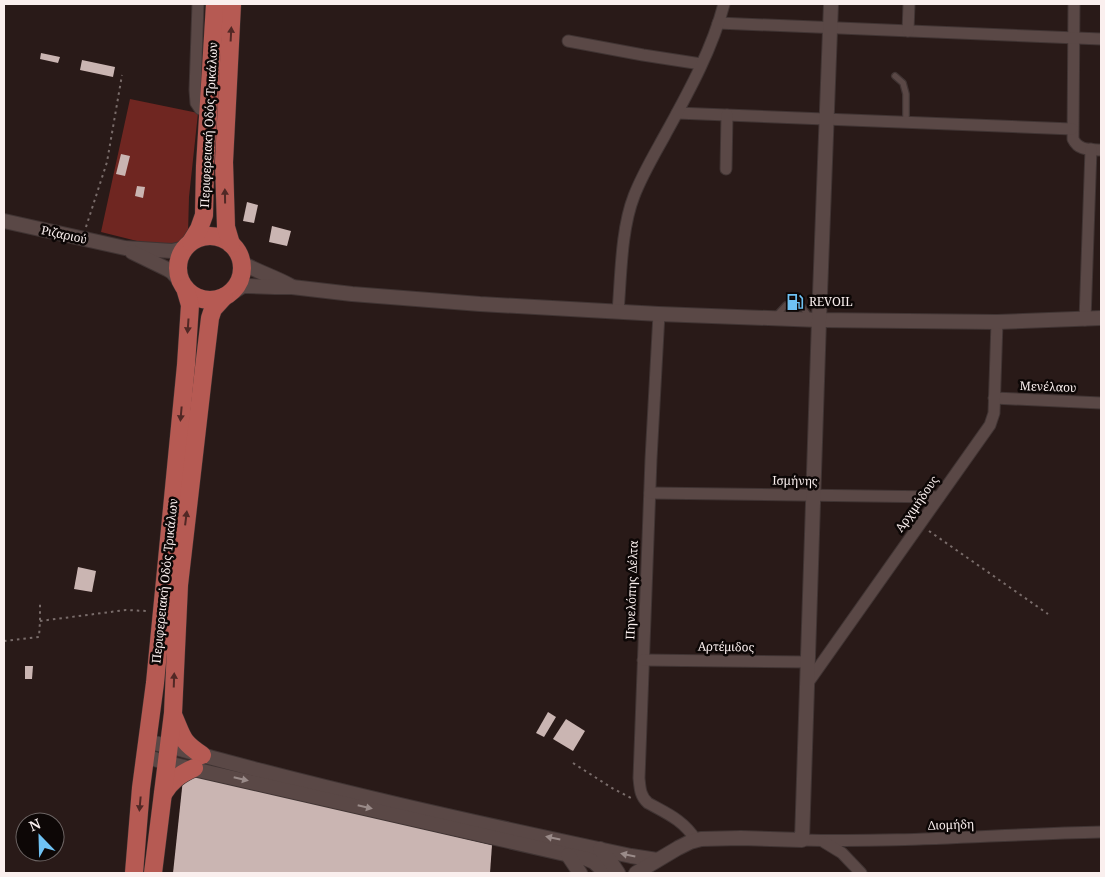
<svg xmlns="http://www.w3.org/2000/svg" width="1105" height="877" font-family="'Noto Serif',serif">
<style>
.green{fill:#6f2621}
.building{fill:#cab5b2}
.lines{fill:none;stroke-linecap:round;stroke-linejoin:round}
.service-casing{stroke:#403433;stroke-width:8}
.minor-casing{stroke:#403433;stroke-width:13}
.tertiary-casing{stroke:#403433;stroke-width:16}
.primary-casing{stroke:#403433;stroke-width:19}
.path{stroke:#796c6a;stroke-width:2;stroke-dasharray:2.5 4;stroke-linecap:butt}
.service{stroke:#5a4846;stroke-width:5.5}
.minor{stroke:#5a4846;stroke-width:11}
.tertiary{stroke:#5a4846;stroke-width:14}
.primary{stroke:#b65a53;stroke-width:18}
.oneway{fill:#512825}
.oneway2{fill:#9a8b89}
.labels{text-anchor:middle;stroke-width:5;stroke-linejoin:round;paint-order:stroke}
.street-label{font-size:12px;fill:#faefee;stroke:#0d0706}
.poi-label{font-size:12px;fill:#faefee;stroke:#0d0706;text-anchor:start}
</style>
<rect width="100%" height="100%" fill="#291a18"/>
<polygon class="green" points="130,99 198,113 189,197 188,233 185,241 169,249 101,232"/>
<g class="building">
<polygon points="41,53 60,57 58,63 40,59"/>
<polygon points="82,60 115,67 113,77 80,70"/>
<polygon points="121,154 130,156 125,176 116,174"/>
<polygon points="137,186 145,187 143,198 135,196"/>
<polygon points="247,202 258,205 254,223 243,221"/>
<polygon points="272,226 291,231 287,246 269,242"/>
<polygon points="78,567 96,571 92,592 74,589"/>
<polygon points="25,666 33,666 32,679 25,679"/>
<polygon points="548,712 556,717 544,737 536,733"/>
<polygon points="566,719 585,731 573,751 553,739"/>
<polygon points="190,774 492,845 490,873 173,873 183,779"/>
</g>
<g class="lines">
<g class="service-casing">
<g id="service">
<polyline points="895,76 903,83 906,94 906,123"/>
<polyline points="775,317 786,305 801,305 810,318"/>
</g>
</g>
<g class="minor-casing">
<g id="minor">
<polyline points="198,4 195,90 196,103 200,109 209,111"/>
<path d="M 1074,4 L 1073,139 C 1079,151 1089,149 1101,150"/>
<polyline points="718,23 1101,39"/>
<polyline points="908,31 909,4"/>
<polyline points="568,41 643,55 701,64"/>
<polyline points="677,113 1072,129"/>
<polyline points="726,169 727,115"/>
<path d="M 618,312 C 621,276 621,229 634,196 C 642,175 654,155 665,135 C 688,93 712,50 724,4"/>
<path d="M 659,314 L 651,459 L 639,778 C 640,788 640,796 648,803 C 668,814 683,820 696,840"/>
<polyline points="1085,320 1091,149"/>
<polyline points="994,398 1101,403"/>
<polyline points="650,493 939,497"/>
<polyline points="643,660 807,662"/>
<polyline points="807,684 990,425 994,413 997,322"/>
<path d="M 802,840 C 902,843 1001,834 1101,832"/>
<polyline points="824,842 842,853 861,873"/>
</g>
</g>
<g class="tertiary-casing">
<g id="tertiary">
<polyline points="4,221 125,248 172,251 185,248"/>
<polyline points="132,252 167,269 172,272 181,282"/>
<path d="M 242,263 C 258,272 275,277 291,286"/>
<polyline points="233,292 243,286 248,286 275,287 292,287 352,294 480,304 659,314 819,320 997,322 1101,318"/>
<path d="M 148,742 L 169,746 C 322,789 476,823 631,856 L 657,860"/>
<polyline points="145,756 167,763 587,859 594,862 606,873"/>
<polyline points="600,849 610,861 618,873"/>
<polyline points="568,855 580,873"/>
<polyline points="636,873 678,848 690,842 701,839 741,838 802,840 819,320 831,4"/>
</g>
</g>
<g class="primary-casing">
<g id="primary">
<circle cx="210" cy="268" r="32"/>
<polyline points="191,242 199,229 204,215 205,166 215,4"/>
<polyline points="231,244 226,227 224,162 232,4"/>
<path d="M 174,717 C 183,738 182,742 202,755"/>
<path d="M 163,794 C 171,781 180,774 194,768"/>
<polyline points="134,873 141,788 155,683 186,365 190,305 185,288"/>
<polyline points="153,873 173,713 179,585 204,368 210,318 213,309 224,297"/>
</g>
</g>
<g class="path">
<polyline points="86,227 107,162 122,75"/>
<polyline points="929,531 1048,614"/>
<polyline points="40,621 126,610 147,611"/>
<polyline points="4,641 39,637 40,621 40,604"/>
<polyline points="573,763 612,788 633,799"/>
</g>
<use href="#service" class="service"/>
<use href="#minor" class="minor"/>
<use href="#tertiary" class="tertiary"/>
<use href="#primary" class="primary"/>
</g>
<defs><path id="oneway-solid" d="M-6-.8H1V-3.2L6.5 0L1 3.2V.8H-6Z" transform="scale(1.25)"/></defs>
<g class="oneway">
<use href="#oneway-solid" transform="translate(231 34) rotate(-87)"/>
<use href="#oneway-solid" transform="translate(225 196) rotate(-91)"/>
<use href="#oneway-solid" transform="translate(188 326) rotate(94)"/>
<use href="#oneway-solid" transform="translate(181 414) rotate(95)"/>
<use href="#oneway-solid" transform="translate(186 518) rotate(-83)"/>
<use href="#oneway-solid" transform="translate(174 680) rotate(-88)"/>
<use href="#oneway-solid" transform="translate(140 804) rotate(95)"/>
</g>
<g class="oneway2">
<use href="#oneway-solid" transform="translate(241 779) rotate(13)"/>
<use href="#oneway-solid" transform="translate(365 807) rotate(13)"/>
<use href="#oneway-solid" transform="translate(553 838) rotate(-168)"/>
<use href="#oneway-solid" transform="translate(628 855) rotate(-168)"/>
</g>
<defs>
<g id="fuel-bare" transform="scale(1.35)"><path d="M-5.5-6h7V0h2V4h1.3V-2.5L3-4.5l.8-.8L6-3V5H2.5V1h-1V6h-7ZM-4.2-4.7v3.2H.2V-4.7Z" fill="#6fc2f4" stroke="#0d0706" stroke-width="2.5" paint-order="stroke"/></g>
</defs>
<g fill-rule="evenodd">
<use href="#fuel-bare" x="795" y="302"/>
</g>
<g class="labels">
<g class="street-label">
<text transform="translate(209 125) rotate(-87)" y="4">Περιφερειακή Οδός Τρικάλων</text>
<text transform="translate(64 235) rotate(12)" y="4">Ριζαριού</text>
<text transform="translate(1048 387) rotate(2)" y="4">Μενέλαου</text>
<text transform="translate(795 481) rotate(1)" y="4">Ισμήνης</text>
<text transform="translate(917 504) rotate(-55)" y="4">Αρχιμήδους</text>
<text transform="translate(165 581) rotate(-84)" y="4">Περιφερειακή Οδός Τρικάλων</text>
<text transform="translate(632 590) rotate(-88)" y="4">Πηνελόπης Δέλτα</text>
<text transform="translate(726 647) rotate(1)" y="4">Αρτέμιδος</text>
<text transform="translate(951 825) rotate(-2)" y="4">Διομήδη</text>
</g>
<g class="poi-label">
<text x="809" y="306">REVOIL</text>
</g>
</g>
<rect width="1105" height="877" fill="none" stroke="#faefee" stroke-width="10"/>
<g transform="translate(40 837) rotate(337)"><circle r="24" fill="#0d0706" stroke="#6c6463"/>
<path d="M0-4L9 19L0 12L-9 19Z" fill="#6fc2f4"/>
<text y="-8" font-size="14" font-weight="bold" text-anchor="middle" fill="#faefee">N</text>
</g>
</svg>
